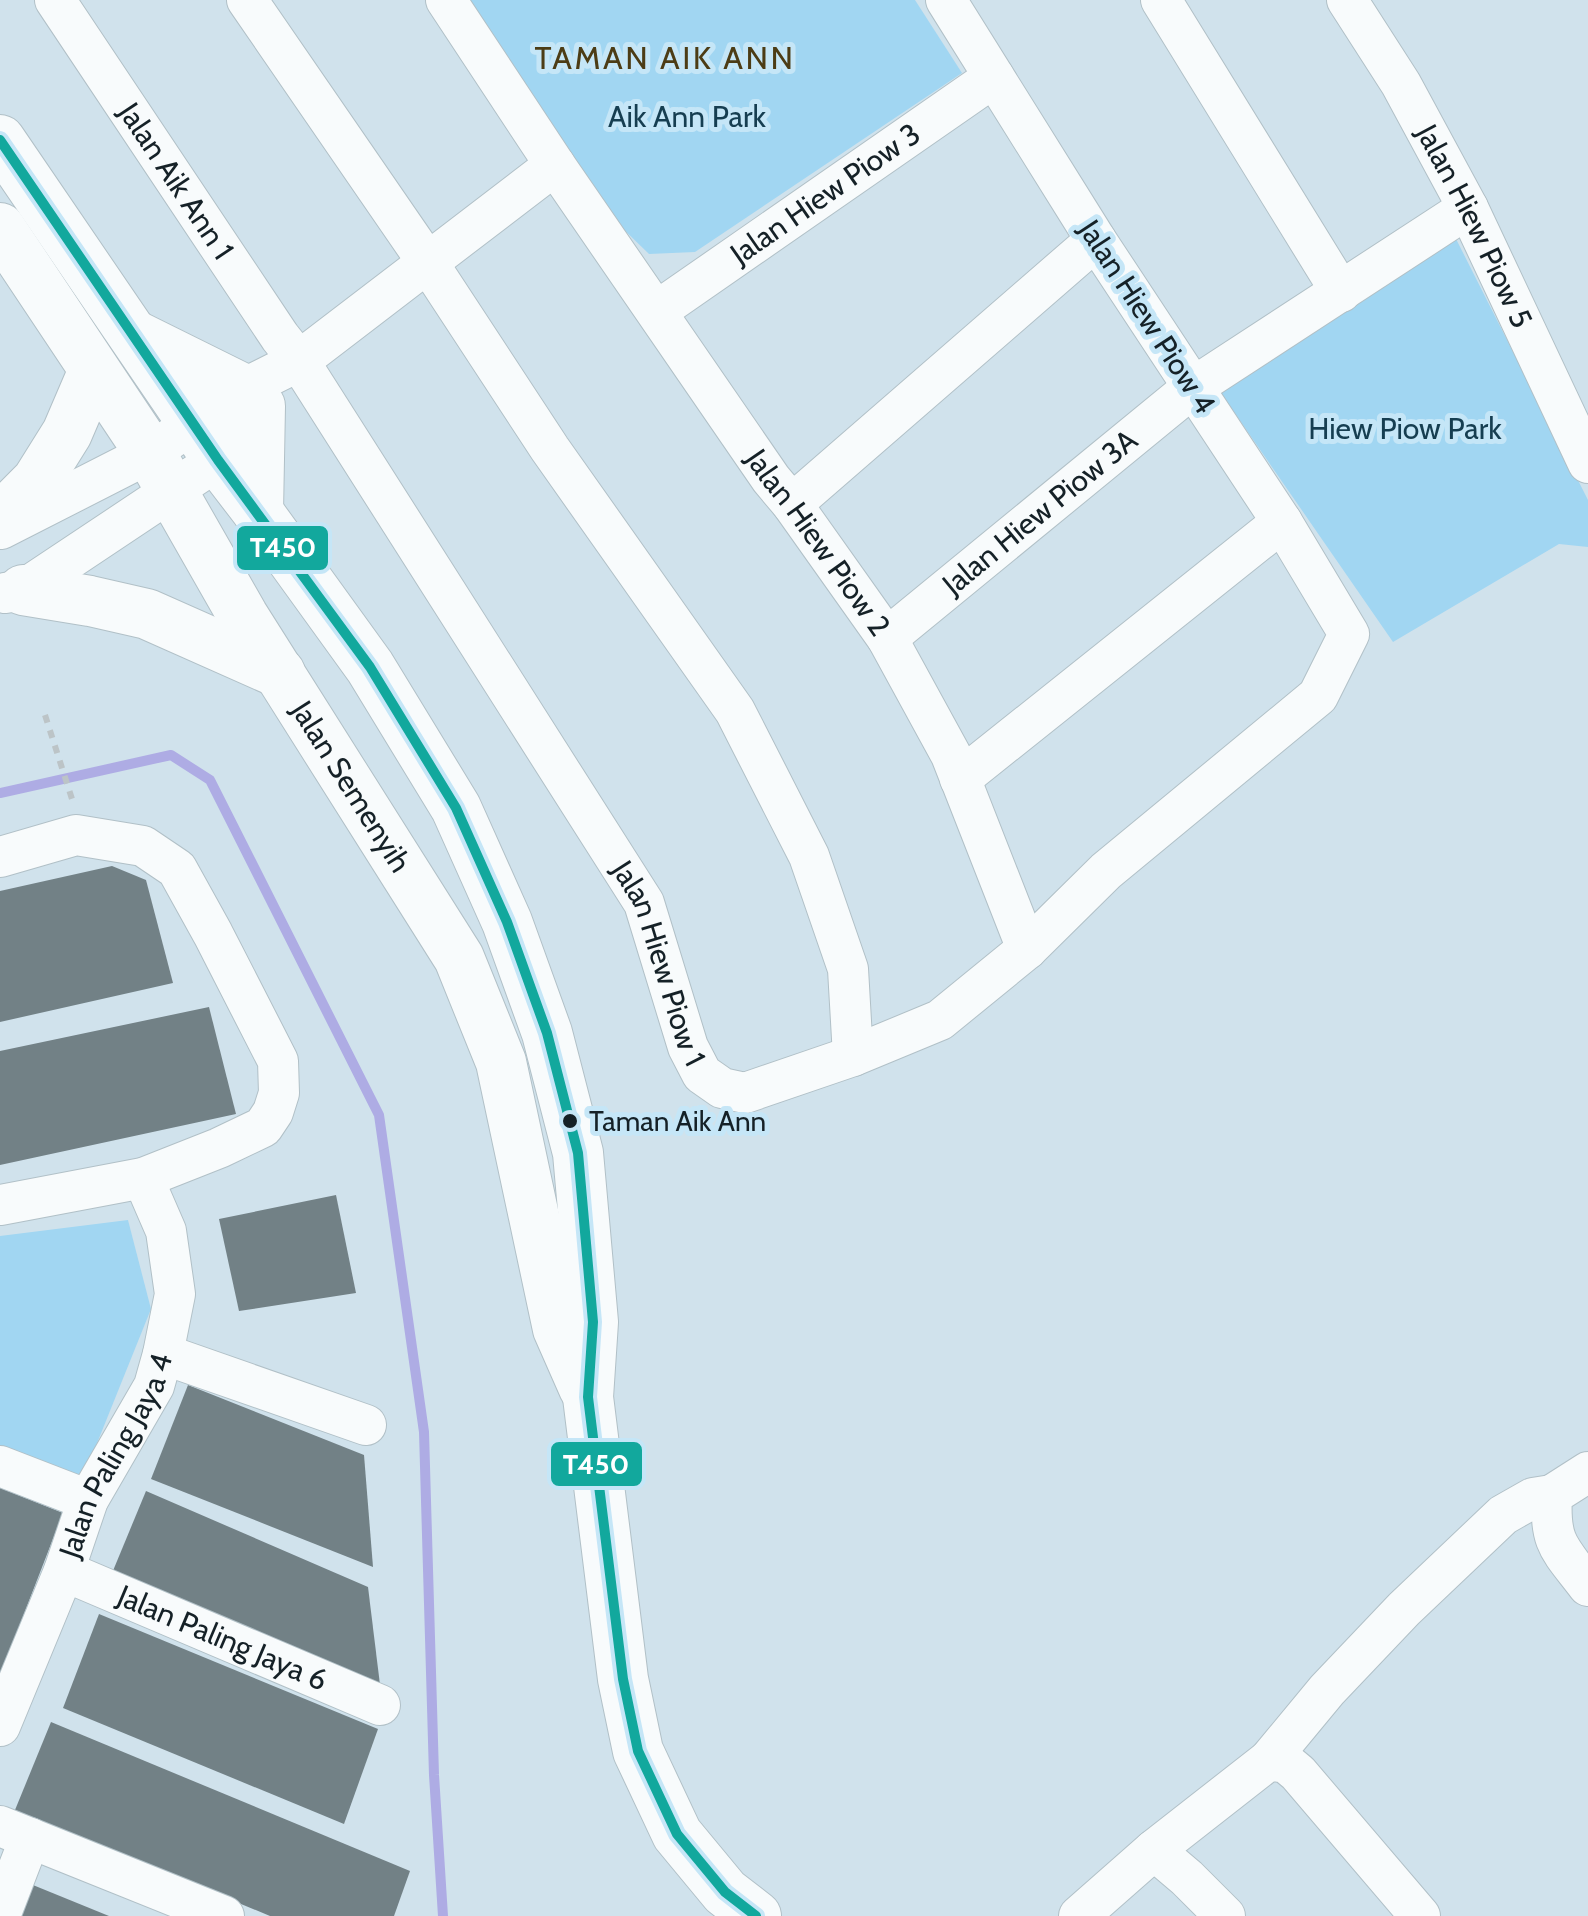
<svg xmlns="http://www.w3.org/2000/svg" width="1588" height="1916" font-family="Cabin,sans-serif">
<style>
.green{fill:#a1d6f2}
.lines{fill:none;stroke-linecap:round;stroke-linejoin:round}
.stream{stroke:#aeace4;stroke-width:10}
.building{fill:#728186}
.minor-casing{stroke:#b1c0c7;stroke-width:42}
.major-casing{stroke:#b1c0c7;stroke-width:52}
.path{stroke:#bcc4c7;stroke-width:6;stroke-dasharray:8 8;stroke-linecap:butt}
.minor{stroke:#f8fbfc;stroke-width:40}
.major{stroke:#f8fbfc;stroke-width:50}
.bus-1-casing{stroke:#c5e6f7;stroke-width:18}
.bus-1{stroke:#12a89d;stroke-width:10}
.bus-dot{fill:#152127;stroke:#c5e6f7;stroke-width:4}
.labels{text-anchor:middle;stroke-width:10;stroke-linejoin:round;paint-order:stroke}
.bus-label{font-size:28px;fill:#152127;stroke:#c5e6f7;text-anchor:start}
.park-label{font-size:30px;fill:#163e51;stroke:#c5e6f7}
.street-label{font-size:30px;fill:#152127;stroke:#c5e6f7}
.neighbourhood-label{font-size:32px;letter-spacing:2.5px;fill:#4c3c15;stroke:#c5e6f7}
.line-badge{stroke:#c5e6f7;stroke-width:4}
.badge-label{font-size:28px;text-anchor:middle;font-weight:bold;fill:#fff}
</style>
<rect width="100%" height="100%" fill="#d0e2ec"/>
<g class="green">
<polygon points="467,0 915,0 962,73 695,252 649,254 616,222"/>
<polygon points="1453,233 1588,500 1588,547 1559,544 1393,642 1218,389"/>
<polygon points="128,1220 151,1309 81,1483 0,1452 0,1236"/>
</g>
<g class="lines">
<polyline class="stream" points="0,793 171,755 210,780 379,1115 424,1432 434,1775 443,1916"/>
</g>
<g class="building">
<polygon points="112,866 146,880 173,983 0,1022 0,891"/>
<polygon points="209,1007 236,1114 0,1165 0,1051"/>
<polygon points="336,1195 356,1293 239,1311 219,1219"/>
<polygon points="188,1385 364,1455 373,1567 151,1479"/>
<polygon points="0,1488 63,1513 0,1676"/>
<polygon points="146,1491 368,1587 381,1693 110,1578"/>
<polygon points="99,1614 378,1729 344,1824 63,1708"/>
<polygon points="51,1722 410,1871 394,1916 270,1916 15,1810"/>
<polygon points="28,1883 109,1916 15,1916"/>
</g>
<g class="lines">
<g class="minor-casing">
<g id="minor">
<path id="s1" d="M 55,0 L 280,337 L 299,361 L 644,903 L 688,1047 L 702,1074 L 722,1088 L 745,1093 L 853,1056 L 940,1020 L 1027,949 L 1106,871 L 1318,696 L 1349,634 L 1282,522 L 1096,240 L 946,0"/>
<polyline points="247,0 428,263 550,449 735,711 809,856 848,969 853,1056"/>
<path id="s2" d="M 446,0 L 555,165 L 771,479 L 792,504 L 887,638 L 951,755 L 1027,949"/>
<polyline points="1161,0 1341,292"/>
<path id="s3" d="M 1347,0 L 1401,84 L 1468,208 L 1588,463"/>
<path id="s4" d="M 657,311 L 994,77"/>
<polyline points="792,504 1096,240"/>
<polyline points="1,529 150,453 243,389 299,361 555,165"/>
<polyline points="5,593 23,590 218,460 236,436"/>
<path id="s5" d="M 887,638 L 1192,388 L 1468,208"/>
<polyline points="960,779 1282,522"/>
<polyline points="0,857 76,835 143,846 177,869 213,934 278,1061 279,1093 273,1112 263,1127 219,1148 143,1178 0,1205"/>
<polyline points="163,1354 366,1425"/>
<polyline points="0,1466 88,1500"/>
<path d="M 1588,1472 L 1552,1495 C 1549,1544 1560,1549 1588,1586"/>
<path id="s6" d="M 64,1571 L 380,1705"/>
<path id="s7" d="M 0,1726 L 64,1571 L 88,1500 L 154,1386 L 163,1354 L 175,1294 L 166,1231 L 143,1178"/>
<polyline points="1269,1760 1327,1690 1404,1609 1503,1515 1533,1498 1552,1495"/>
<polyline points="0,1826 224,1916"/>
<polyline points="1154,1850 1187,1878 1225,1916"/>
<polyline points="0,1916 30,1838"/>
<polyline points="1079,1916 1154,1850 1269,1760 1286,1763 1298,1773 1420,1916"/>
</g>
</g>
<g class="major-casing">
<g id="major">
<polyline points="0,140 218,460 258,512 370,667 456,808 507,922 547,1033 578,1153 593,1322 588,1397 623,1679 638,1751 677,1834 725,1892 756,1916"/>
<path id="s8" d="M 0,228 L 150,453 L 243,616 L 459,958 L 501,1062 L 558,1329 L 584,1388"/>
<polyline points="134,335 243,389"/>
<polyline points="258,512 260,406"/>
<polyline points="0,518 37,481 67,433 94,370"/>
<polyline points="23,590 90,601 147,614 280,673"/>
</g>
</g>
<polyline class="path" points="45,715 72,799"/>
<use href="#minor" class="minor"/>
<use href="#major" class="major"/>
<g class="bus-1-casing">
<polyline id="bus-1" points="0,140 218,460 370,667 456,808 507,922 547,1033 578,1153 593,1322 588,1397 623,1679 638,1751 677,1834 725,1892 756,1916"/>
</g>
<use href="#bus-1" class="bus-1"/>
</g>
<circle class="bus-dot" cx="570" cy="1121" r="9"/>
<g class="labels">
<g class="bus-label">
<text x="589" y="1131">Taman Aik Ann</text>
</g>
<g class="park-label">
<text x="687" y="127">Aik Ann Park</text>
<text x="1405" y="439">Hiew Piow Park</text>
</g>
<g class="street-label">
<text dy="10" stroke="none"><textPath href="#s1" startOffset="218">Jalan Aik Ann 1</textPath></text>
<text dy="10" stroke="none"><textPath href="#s4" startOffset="205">Jalan Hiew Piow 3</textPath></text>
<text dy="10" stroke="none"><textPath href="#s3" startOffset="260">Jalan Hiew Piow 5</textPath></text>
<text transform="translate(1147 317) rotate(57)" y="10">Jalan Hiew Piow 4</text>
<text dy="10" stroke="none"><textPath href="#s5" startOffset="198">Jalan Hiew Piow 3A</textPath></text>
<text dy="10" stroke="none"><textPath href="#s2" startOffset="658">Jalan Hiew Piow 2</textPath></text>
<text dy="10" stroke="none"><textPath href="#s8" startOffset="660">Jalan Semenyih</textPath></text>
<text dy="10" stroke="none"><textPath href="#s1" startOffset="1140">Jalan Hiew Piow 1</textPath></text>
<text dy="10" stroke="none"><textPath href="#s7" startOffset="295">Jalan Paling Jaya 4</textPath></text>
<text dy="10" stroke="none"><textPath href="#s6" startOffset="172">Jalan Paling Jaya 6</textPath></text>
</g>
<g class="neighbourhood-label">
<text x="665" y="69">TAMAN AIK ANN</text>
</g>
</g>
<g class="line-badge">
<rect x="235" y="524" width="95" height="48" rx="10" fill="#12a89d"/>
<rect x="549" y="1440" width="95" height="48" rx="10" fill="#12a89d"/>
</g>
<g class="badge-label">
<text x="283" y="557">T450</text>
<text x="596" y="1474">T450</text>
</g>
</svg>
